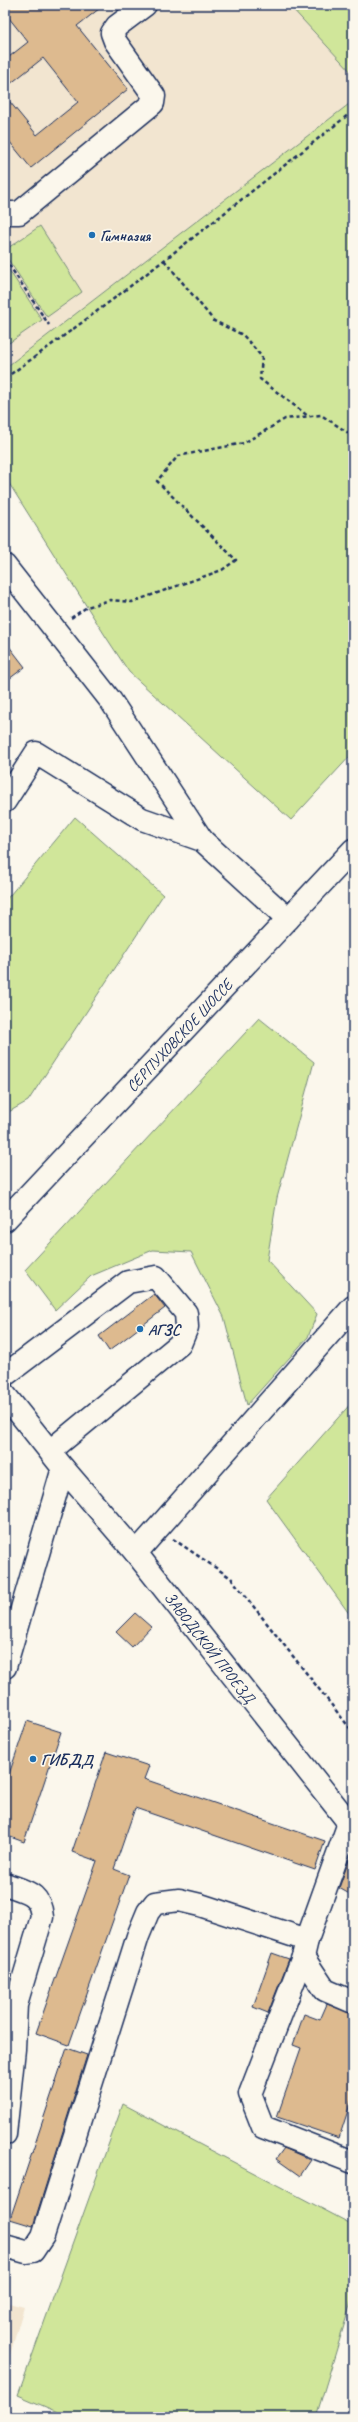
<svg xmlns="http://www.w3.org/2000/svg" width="358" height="2422" font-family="Caveat,sans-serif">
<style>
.built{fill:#f2e5d0}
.green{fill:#d0e69a;stroke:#768a7c}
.building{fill:#ddba8f;stroke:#1b2f5e}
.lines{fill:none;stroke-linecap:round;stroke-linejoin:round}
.minor-casing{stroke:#1b2f5e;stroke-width:25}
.major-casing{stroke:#1b2f5e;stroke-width:25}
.path{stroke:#1b2f5e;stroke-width:2.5;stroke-dasharray:4 3;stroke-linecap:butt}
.minor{stroke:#fbf7ec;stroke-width:22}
.major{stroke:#fbf7ec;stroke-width:22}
.poi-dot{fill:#1f6fb2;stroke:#fbf7ec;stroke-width:1.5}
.labels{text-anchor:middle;stroke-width:3.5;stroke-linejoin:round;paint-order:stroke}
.poi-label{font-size:16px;font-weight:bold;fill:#1b2f5e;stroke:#fbf7ec;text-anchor:start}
.street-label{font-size:16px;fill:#1b2f5e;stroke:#fbf7ec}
</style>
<rect width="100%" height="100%" fill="#fbf7ec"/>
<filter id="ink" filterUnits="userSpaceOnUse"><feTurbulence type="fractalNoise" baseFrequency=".025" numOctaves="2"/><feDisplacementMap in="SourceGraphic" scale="8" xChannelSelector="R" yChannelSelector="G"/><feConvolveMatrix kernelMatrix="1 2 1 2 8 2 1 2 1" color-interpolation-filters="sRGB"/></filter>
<g filter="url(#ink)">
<g class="built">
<polygon points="5,5 353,5 353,101 5,368"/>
<polygon points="5,2302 24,2307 5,2372"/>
</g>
<g class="green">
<polygon points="289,5 353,5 353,74"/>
<polygon points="353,101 353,753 291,820 129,672 106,637 5,477 5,368"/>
<polygon points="40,226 82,292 47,317 5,255 5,250"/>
<polygon points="5,264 42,320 9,343 5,337"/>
<polygon points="75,817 163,895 28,1101 5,1114 5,901"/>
<polygon points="259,1018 314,1062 277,1198 267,1260 317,1314 308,1337 247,1405 224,1317 191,1252 153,1250 91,1276 55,1310 25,1270"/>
<polygon points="353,1401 353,1619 266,1499"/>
<polygon points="123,2104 353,2225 353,2296 316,2417 69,2417 18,2395"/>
</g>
<g class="building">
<polygon points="5,5 104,5 77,26 128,89 31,168 5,136 5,96 37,135 78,102 43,58 5,88 5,60 28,42 5,13"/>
<polygon points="5,641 25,667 5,682"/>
<polygon points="154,1294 165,1308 109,1351 99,1336"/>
<polygon points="135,1613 151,1627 132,1647 116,1632"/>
<polygon points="27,1721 61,1732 24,1842 5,1835 5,1786"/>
<polygon points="106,1752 149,1766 144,1779 325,1841 315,1870 135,1808 114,1869 129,1875 69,2045 36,2033 97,1861 72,1852"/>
<polygon points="353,1849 353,1896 339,1888"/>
<polygon points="272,1953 289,1959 268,2013 253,2007"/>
<polygon points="327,2004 353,2014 353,2095 339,2138 277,2117 301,2048 293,2045 304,2014 320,2020"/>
<polygon points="67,2048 87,2055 33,2226 10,2219"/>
<polygon points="284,2148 311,2160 300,2176 276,2159"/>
</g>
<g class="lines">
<g class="minor-casing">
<g id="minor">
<polyline points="5,213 19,213 153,103 154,96 115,41 112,33 117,26 145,5"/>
<polyline points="5,566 111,701 202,840"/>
<polyline points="5,801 36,753 142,819 202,840 288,919"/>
<polyline points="5,1375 128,1282 156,1277 186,1313 187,1327 180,1344 50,1451"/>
<polyline points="5,1395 63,1468 136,1553 353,1828"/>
<polyline points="136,1553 353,1307"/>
<polyline points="5,1667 63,1468"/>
<polyline points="349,1823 307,1940 303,1957 325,1990 353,2002"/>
<path d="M 5,1884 C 26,1892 40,1892 42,1917 L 16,2004 L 14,2049 L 5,2134"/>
<polyline points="303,1957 250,2094 263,2127 353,2162"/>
<polyline points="5,2246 26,2252 33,2251 43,2236 138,1936 148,1912 155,1903 179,1900 200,1905 307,1940"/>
</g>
</g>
<g class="major-casing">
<polyline id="major" points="5,1220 353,850"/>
</g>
<g class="path">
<polyline points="5,259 49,325"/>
<polyline points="164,260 214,321 243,335 262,357 260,379 308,416"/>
<path d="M 5,378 C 125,294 238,202 353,111"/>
<polyline points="71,618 87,607 110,600 132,602 222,570 236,560 157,481 178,456 244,443 285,419 321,415 353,436"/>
<polyline points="173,1539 231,1578 353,1732"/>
<polyline points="5,1587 6,1594"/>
</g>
<use href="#minor" class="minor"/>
<use href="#major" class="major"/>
</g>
</g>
<g class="poi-dot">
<circle cx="92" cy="235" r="4"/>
<circle cx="140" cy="1329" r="4"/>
<circle cx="33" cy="1759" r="4"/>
</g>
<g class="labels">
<g class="poi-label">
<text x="100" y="241">Гимназия</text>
<text x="148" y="1335">АГЗС</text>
<text x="41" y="1765">ГИБДД</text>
</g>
<g class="street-label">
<text transform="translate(179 1035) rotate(-47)" y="6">СЕРПУХОВСКОЕ ШОССЕ</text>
<text transform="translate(210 1647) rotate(52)" y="6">ЗАВОДСКОЙ ПРОЕЗД</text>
</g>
</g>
<rect width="358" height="2422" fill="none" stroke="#fbf7ec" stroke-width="20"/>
<rect x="10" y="10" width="338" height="2402" fill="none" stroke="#1b2f5e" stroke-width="1.5" filter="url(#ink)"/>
</svg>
